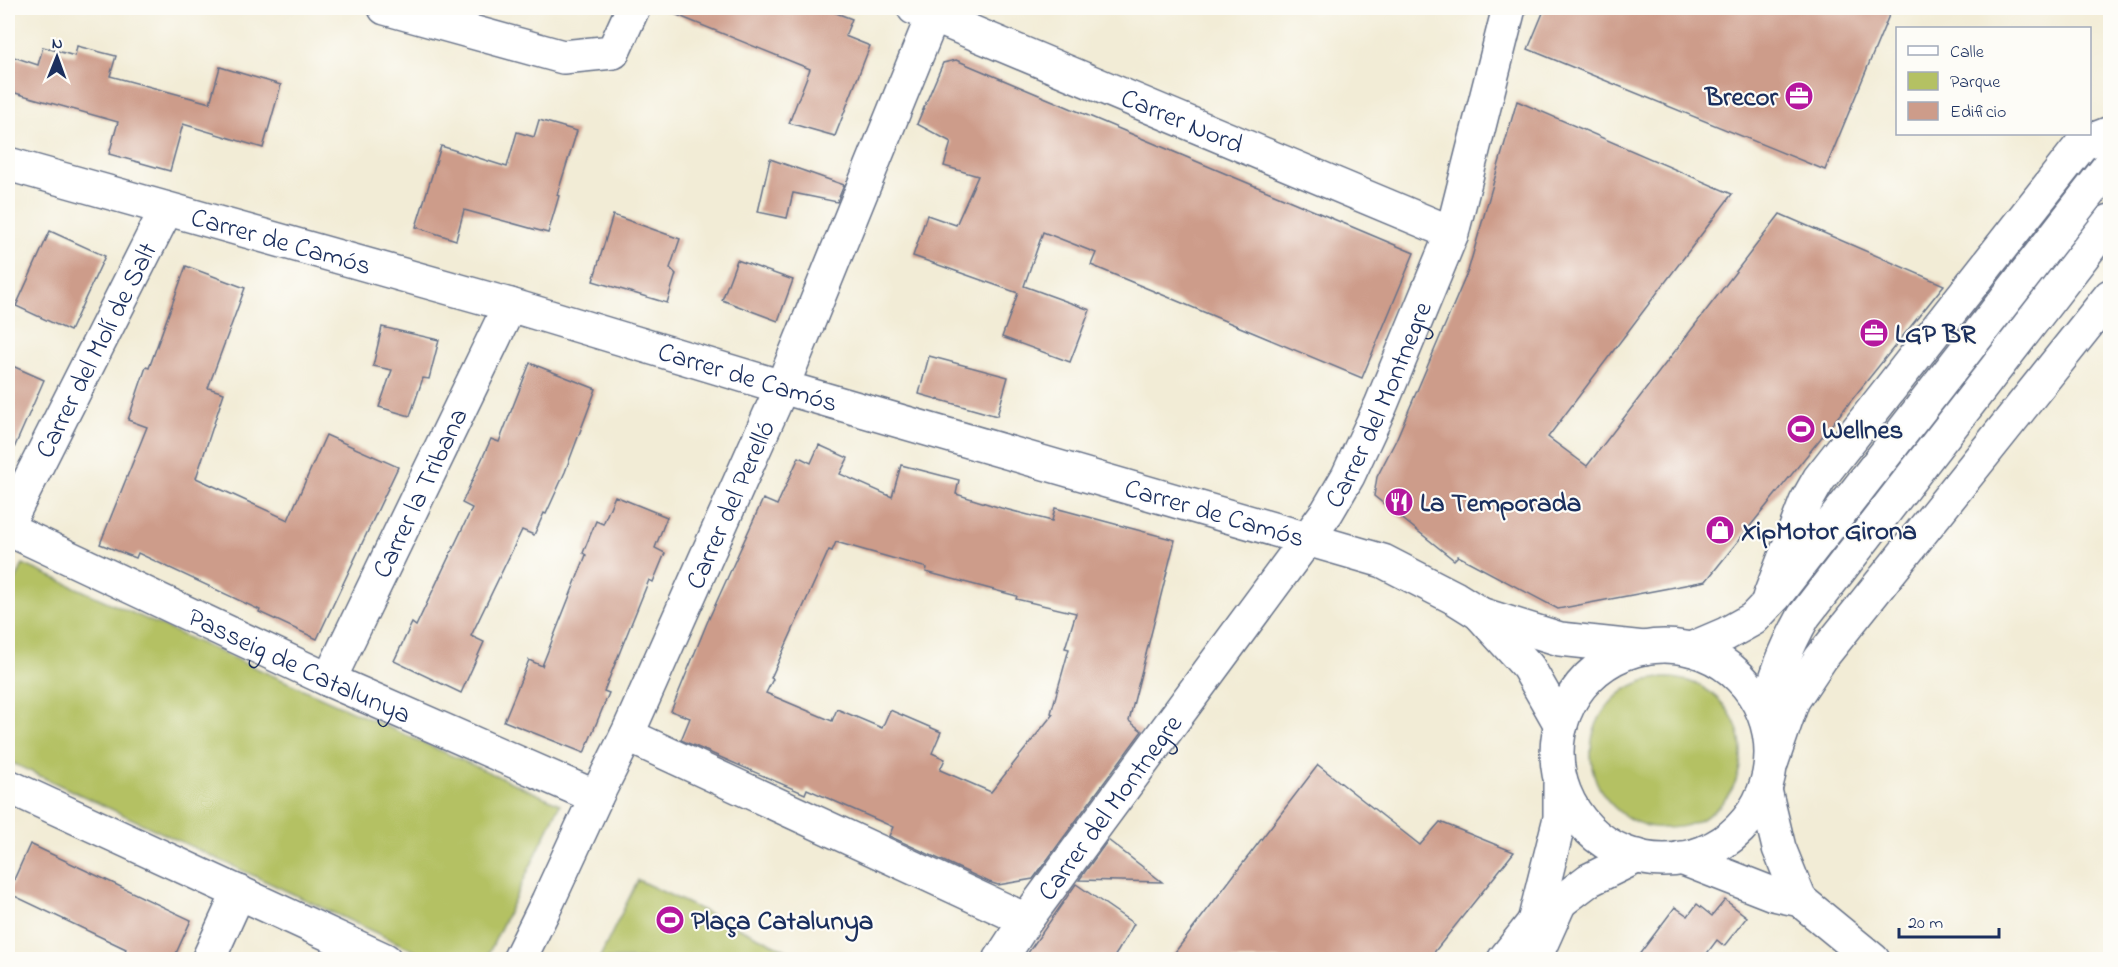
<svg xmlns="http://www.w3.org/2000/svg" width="2118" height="967" font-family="'Indie Flower',sans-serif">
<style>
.green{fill:#b4c163;stroke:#687860;stroke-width:1.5}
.building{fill:#cd9c8a;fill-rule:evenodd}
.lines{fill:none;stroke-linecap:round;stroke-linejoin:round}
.minor-casing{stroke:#667188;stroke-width:36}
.major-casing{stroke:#667188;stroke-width:36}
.minor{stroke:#fff;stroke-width:33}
.major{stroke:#fff;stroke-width:33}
.labels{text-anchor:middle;stroke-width:4.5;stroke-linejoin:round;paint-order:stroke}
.poi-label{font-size:27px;font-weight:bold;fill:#1b2f5e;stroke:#fdfcf7;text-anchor:start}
.street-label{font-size:27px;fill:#1b2f5e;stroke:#fdfcf7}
</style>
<rect width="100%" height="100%" fill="#fdfcf7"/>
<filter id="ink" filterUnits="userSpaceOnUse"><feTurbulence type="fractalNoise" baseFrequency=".0167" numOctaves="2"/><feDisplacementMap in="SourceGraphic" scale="12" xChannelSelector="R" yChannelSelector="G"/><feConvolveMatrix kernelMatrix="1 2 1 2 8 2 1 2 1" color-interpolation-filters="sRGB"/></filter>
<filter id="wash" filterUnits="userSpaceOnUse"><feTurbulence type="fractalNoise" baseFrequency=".008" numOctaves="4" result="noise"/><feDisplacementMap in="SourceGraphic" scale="24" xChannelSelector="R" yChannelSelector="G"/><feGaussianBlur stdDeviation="1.35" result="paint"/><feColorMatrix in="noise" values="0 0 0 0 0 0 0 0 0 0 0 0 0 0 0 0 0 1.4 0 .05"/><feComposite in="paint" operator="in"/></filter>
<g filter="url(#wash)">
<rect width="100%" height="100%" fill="#f2ecd6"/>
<g class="green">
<polygon points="23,564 560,804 486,959 432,959 8,761 8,599"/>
<circle cx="1666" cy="753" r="75"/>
<polygon points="638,880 805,959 599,959"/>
</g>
<g id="blocks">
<g class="building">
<polygon points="662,8 823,8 852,19 845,36 870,46 835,136 789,123 810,69 662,9"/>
<polygon points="1545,8 1892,8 1825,170 1528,49"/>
<polygon points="77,46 116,56 110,76 210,103 220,67 281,85 263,148 183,124 170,171 109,154 118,122 8,91 8,55 38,65 43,47 75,56"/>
<polygon points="956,60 1414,253 1362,378 1091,265 1096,253 1043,232 1024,286 1090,310 1070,362 1002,337 1018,293 913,256 927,215 956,225 978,176 944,166 951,142 917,124 943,63"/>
<polygon points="1517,101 1732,194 1548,437 1587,466 1780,214 1944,285 1706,581 1558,609 1458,556 1454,560 1374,496 1377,477 1396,440 1468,271"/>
<polygon points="539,120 577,131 557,195 559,196 548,233 464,210 456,240 416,227 441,146 507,167 517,132 534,137"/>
<polygon points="770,159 844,185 837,202 793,193 787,218 758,212"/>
<polygon points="613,215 680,239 670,268 676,274 667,303 593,281"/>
<polygon points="50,231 105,256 70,331 16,306"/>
<polygon points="737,260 793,280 778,321 722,300"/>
<polygon points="186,266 245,288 208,388 224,393 196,478 288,520 326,435 398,467 317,639 259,612 260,610 138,553 136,558 100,544 147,427 128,420 146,367 149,368"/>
<polygon points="382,327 439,340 429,379 423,378 410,416 379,407 392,370 373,366"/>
<polygon points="929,356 1008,377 997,416 919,394"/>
<polygon points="530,363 596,389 565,472 546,514 544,513 534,535 522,530 471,636 484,642 461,693 394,661 412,623 416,626 472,508 462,503 491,439 499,442"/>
<polygon points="8,364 44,380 8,462"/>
<path d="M 819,445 L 848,458 L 840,474 L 892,497 L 901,465 L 959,480 L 956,494 L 1001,508 L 1052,521 L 1055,508 L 1175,540 L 1129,721 L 1142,731 L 1033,879 L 998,885 L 989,882 L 889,836 L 893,827 L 882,822 L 807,789 L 805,794 L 681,740 L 690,718 L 671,711 L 707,623 L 763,499 L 777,505 L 799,457 L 811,463 ZM 836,542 L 927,568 L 926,572 L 1017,596 L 1016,599 L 1076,613 L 1065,648 L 1069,649 L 1051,713 L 1053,714 L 991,792 L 940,770 L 945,759 L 932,753 L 941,732 L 890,710 L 882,728 L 837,709 L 832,721 L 766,693 L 773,679 L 771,678 L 829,550 L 832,551 Z"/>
<polygon points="615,496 667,517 655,548 665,553 653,582 649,580 604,691 609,693 584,753 504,721 529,660 542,666 586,555 583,553 596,521 603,524"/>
<polygon points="1318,765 1420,845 1440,822 1514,852 1428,960 1169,960"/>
<polygon points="1108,840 1162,882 1079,880"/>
<polygon points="30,844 191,920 173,960 122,960 126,949 8,893"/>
<polygon points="1076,884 1134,924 1118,951 1112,960 1023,960"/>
<polygon points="1725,900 1747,917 1724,946 1717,940 1702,960 1635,960 1675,907 1688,916 1697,904 1712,916"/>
</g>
</g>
</g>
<g filter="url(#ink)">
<use href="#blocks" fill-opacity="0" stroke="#667188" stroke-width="1.5"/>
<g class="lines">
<g class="minor-casing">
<g id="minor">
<polyline points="385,8 563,57 613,52 633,8"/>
<path id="s1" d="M 914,8 L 1452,233"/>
<path id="s2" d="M 8,164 L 510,305 L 782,387 L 1383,561 L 1455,598 L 1479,613 L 1528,667 L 1561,725"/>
<path id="s3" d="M 8,523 L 166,210"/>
<path id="s4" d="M 8,529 L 329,680 L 596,797"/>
<polyline points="1769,598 1806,502 1819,479 2082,144 2110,133"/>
<polyline points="1480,614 1560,639 1644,648"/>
<path id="s5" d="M 329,680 L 510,305"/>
<polyline points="627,735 1026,920"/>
<polyline points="1771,764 1793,700 1821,658 2110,296"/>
<polyline points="8,786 385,960"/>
<polyline points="1765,790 1779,848 1800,900"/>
<polyline points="1681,858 1773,894 1800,900 1873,960"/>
<polyline points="208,960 239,892"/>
<path id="s6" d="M 519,960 L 548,901 L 596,797 L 627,735 L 782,387 L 936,8"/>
<path id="s7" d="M 1000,960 L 1026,920 L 1327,512 L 1348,476 L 1381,405 L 1452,233 L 1509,8"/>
<polyline points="1534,960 1560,902"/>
</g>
</g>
<g class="major-casing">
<g id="major">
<circle cx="1664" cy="753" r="107"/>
<polyline points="1691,649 1726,634 1753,619 1775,596 2110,165"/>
<path d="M 1765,715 C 1775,679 1785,649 1804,616 L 2110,221"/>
<polyline points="1534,922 1560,818 1560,784"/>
<polyline points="1504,960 1534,922 1560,902 1589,880 1638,856"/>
</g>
</g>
<use href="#minor" class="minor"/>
<use href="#major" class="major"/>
</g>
</g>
<defs>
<g id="office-disc" transform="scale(1.5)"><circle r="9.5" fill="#b5179e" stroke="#fdfcf7"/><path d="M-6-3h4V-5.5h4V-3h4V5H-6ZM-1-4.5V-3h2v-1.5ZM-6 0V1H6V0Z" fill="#fff"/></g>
<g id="stadium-disc" transform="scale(1.5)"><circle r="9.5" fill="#b5179e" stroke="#fdfcf7"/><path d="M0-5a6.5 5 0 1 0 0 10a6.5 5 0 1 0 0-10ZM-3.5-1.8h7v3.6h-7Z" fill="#fff"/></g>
<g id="restaurant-disc" transform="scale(1.5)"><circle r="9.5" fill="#b5179e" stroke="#fdfcf7"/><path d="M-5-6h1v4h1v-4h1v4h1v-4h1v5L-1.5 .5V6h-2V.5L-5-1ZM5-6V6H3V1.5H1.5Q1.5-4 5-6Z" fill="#fff"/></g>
<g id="shop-disc" transform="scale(1.5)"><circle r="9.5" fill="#b5179e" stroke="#fdfcf7"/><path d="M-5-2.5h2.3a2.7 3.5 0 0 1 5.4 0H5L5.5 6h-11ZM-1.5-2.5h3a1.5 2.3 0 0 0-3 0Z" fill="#fff"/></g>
</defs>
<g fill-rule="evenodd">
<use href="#office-disc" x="1799" y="96"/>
<use href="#office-disc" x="1874" y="333"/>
<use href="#stadium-disc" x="1801" y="429"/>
<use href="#restaurant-disc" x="1399" y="502"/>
<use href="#shop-disc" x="1720" y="530"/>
<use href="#stadium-disc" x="670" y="920"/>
</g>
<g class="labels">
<g class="poi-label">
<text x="1778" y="105" text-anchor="end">Brecor</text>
<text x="1895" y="342">LGP BR</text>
<text x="1822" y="438">Wellnes</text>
<text x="1420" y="511">La Temporada</text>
<text x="1741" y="539">XipMotor Girona</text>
<text x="691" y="929">Plaça Catalunya</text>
</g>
<g class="street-label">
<text dy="9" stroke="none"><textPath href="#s1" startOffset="291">Carrer Nord</textPath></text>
<text dy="9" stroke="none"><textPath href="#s2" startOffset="284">Carrer de Camós</textPath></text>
<text dy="9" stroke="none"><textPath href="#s3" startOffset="194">Carrer del Molí de Salt</textPath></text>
<text dy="9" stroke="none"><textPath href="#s2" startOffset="770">Carrer de Camós</textPath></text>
<text dy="9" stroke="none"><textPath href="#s7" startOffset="674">Carrer del Montnegre</textPath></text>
<text dy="9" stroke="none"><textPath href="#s5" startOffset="208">Carrer la Tribana</textPath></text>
<text dy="9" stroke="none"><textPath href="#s6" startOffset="502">Carrer del Perelló</textPath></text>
<text dy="9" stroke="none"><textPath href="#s2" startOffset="1256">Carrer de Camós</textPath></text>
<text dy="9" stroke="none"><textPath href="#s4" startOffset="322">Passeig de Catalunya</textPath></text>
<text dy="9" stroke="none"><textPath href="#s7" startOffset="188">Carrer del Montnegre</textPath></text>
</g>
</g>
<rect width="2118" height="967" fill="none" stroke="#fdfcf7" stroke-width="30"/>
<rect x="1896" y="27" width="195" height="108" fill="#fdfcf7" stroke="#a3aaba" stroke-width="1.5"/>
<rect x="1908" y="46" width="30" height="9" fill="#ffffff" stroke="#a3aaba" stroke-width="1.5"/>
<text x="1950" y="57" font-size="18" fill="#1b2f5e">Calle</text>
<rect x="1908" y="72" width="30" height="18" fill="#b4c163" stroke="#a3aaba" stroke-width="1.5"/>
<text x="1950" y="87" font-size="18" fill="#1b2f5e">Parque</text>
<rect x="1908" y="102" width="30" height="18" fill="#cd9c8a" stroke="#a3aaba" stroke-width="1.5"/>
<text x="1950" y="117" font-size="18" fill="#1b2f5e">Edificio</text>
<g transform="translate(57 57) rotate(1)" stroke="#fdfcf7" stroke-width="4.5" paint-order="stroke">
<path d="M0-4.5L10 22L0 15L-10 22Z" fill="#1b2f5e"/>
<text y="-9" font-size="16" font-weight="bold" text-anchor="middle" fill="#1b2f5e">N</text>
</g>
<path d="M1899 928v9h100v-9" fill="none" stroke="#1b2f5e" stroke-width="3"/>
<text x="1908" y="928" font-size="18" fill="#1b2f5e" stroke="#fdfcf7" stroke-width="4.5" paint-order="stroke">20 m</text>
</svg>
